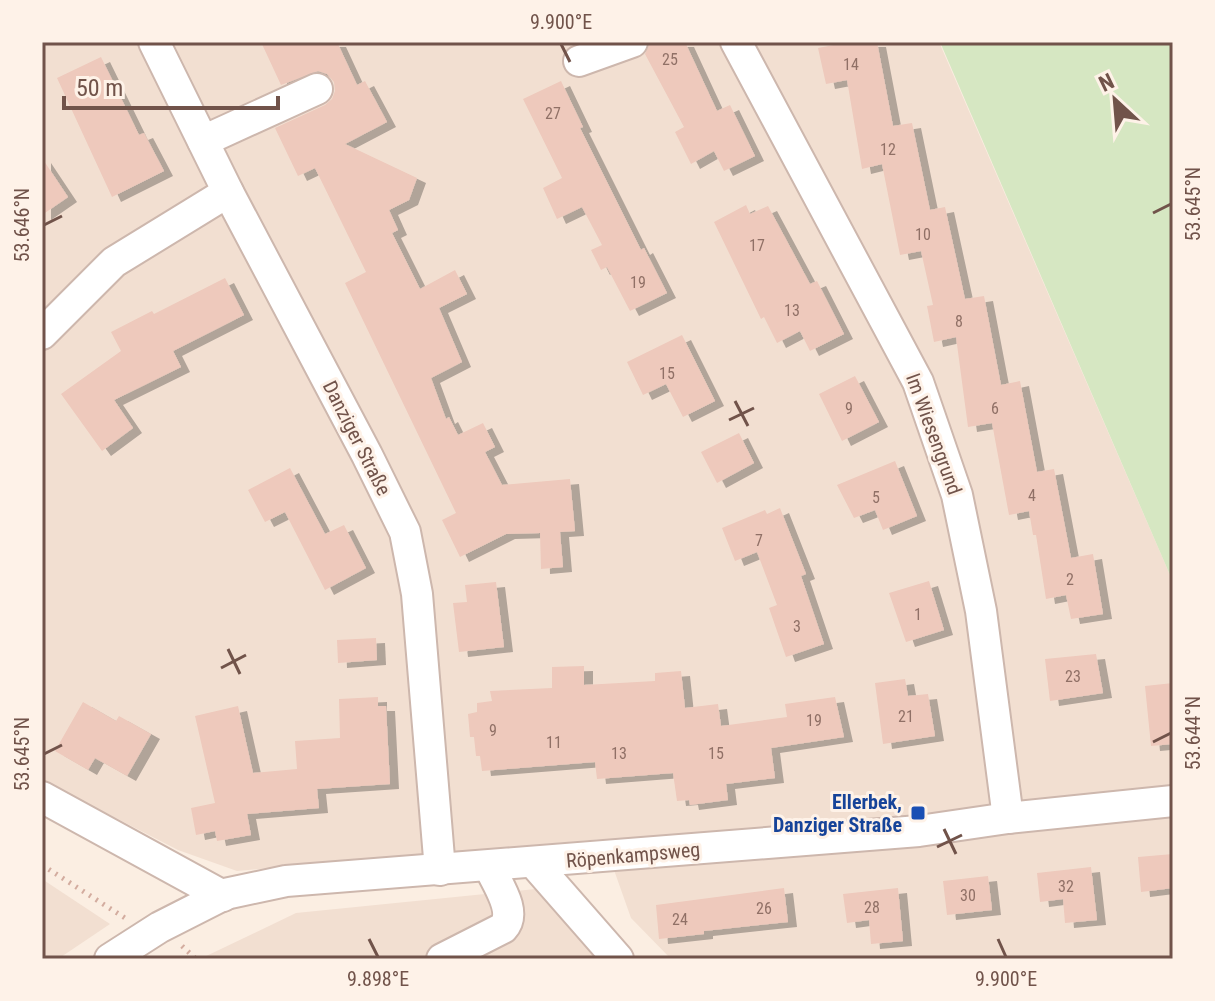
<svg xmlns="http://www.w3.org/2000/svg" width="1215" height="1001" font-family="'Roboto Condensed',sans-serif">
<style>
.residential{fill:#f2dfd1}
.green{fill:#d6e7c2}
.building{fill:#eec9bc;filter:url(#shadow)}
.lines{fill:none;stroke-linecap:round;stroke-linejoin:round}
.minor-casing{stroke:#cdb7ad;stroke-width:34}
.path{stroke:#d3ac9f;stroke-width:5;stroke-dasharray:2 6;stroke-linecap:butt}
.minor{stroke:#fff;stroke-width:30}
.ticks{fill:none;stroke:#71534a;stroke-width:3}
.transit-dot{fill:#1a4fb4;stroke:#fef2e8;stroke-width:3}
.labels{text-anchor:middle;stroke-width:6;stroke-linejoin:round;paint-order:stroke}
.number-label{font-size:16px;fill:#907066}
.street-label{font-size:20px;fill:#71534a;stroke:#fef2e8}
.transit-label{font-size:20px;font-weight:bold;fill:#164399;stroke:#fef2e8;text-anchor:end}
.neatline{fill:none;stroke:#71534a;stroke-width:3}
.ticks-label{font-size:20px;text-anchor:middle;fill:#71534a}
</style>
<defs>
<filter id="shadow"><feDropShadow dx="9" dy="5" stdDeviation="0" flood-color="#0004"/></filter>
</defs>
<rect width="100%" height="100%" fill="#fbeee2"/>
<g class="residential">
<polygon points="42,42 939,42 1173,582 1173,959 671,959 631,918 603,839 237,871 178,850 42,780"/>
<polygon points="42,879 110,924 58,959 42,959"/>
<polygon points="546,888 579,894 605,921 628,959 200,959 296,913"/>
</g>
<polygon class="green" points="940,42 1173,42 1173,582"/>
<g class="building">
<polygon points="261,42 337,42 357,85 365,81 387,122 345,144 417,178 409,200 389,210 398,230 392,233 420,289 455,270 467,294 439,308 462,362 431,378 446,419 449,417 458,435 483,423 495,447 485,452 502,485 570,479 575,531 560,532 563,567 541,569 540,533 506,534 460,557 442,520 456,513 345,283 366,272 315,168 298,176 275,128 325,105 332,99 335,91 334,82 327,74 318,71 281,85"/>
<polygon points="650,42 685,42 717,111 730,105 755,156 724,171 714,151 691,164 675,132 684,127 645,54"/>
<polygon points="849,42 877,42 893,126 912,123 930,210 945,207 965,299 984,296 1001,385 1020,381 1037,472 1054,469 1071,558 1093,554 1103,614 1071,619 1066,595 1046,599 1036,535 1033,535 1029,511 1009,515 992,423 968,427 956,337 934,342 927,306 933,305 921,251 900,255 882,164 862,169 847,80 826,84 818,48"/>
<polygon points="101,57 139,135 144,133 164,171 112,197 57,78"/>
<polygon points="561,81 583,127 580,128 641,250 644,248 667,293 630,311 607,267 601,270 591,250 602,245 582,207 557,219 543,188 562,178 523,99"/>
<polygon points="42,158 68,197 42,215"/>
<polygon points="746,205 750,214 768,206 810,284 817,281 844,334 810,351 800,331 777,343 764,317 761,319 714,222"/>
<polygon points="225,278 244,315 173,351 181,367 114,400 133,428 102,451 61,394 121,351 111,332 152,311 154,314"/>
<polygon points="682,335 715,401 683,417 666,384 643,395 627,362"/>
<polygon points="855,376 879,422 842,441 819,394"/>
<polygon points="739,433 754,463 717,483 701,452"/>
<polygon points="895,461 917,516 883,530 875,510 854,518 837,485"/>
<polygon points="290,468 325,534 344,525 366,568 325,590 285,512 265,522 248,490"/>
<polygon points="780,508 806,574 801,576 824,644 786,657 769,608 777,605 757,552 735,561 722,528 765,510 767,514"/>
<polygon points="929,581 944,630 906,642 889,593"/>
<polygon points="496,582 504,647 459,652 453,603 467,602 465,585"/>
<polygon points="376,638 377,660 338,663 337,640"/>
<polygon points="1096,654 1103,693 1050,701 1045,659"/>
<polygon points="584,666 584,685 655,681 655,673 681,671 685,708 718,704 721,726 787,717 785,704 835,697 844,737 771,748 775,778 726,784 728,800 690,805 689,800 677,801 673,773 597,779 595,762 482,771 480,756 476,756 474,737 470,737 468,714 477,712 477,703 492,701 490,691 552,688 552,667"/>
<polygon points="905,679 908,696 928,694 935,736 883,744 875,683"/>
<polygon points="1173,683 1173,744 1151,746 1145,686"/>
<polygon points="378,697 378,706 386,706 390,784 317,789 319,808 247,814 251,835 217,841 215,831 196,835 191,808 215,803 195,716 238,706 253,773 297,769 295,741 340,738 339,699"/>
<polygon points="83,702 116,721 119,716 151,734 127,776 95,758 88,770 55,751"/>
<polygon points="1173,854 1173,888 1141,892 1138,857"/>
<polygon points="1091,867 1097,920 1065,923 1063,899 1040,902 1037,873"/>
<polygon points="988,876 992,910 947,915 943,881"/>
<polygon points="784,888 788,922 704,931 704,934 659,939 656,905"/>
<polygon points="898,888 903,941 871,944 869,920 847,923 843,894"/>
</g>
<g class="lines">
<g class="minor-casing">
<g id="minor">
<polyline points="154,42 228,192 367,455 405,532 417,594 440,870"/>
<polyline points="736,42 918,382 957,495 981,611 1008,818"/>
<polyline points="579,61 632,42"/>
<polyline points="203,141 317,89"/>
<polyline points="42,334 114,262 228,192"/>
<polyline points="42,797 223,896"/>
<polyline points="534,863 618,959"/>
<polyline points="110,959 160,927 225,894 286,881 919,831 1008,818 1173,801"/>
<path d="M 442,959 L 503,928 C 518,912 497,884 489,866"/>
</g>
</g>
<g class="path">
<polyline points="42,865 125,918"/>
<polyline points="182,946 196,959"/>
</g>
<use href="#minor" class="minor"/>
</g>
<path class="ticks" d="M 561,44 L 570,62M 1153,213 L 1171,204M 44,225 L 62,216M 735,401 L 748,426M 729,420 L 754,408M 228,649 L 240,674M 221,668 L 246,655M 1153,742 L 1171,733M 44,754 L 62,745M 944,829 L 956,854M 937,847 L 962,835M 369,939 L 378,957M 998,939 L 1006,957"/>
<rect class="transit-dot" x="910" y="805" width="16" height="16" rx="4"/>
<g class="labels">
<g class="number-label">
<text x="670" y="65">25</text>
<text x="851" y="70">14</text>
<text x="553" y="119">27</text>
<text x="888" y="155">12</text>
<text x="923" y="240">10</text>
<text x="757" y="251">17</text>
<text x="638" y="288">19</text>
<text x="792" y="316">13</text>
<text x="959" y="327">8</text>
<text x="667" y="379">15</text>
<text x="849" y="414">9</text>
<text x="995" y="414">6</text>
<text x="1032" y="501">4</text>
<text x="876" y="503">5</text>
<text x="759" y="546">7</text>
<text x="1070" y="585">2</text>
<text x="918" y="620">1</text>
<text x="797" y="632">3</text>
<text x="1073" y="682">23</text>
<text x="906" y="722">21</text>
<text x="814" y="726">19</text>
<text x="493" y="736">9</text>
<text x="554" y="748">11</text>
<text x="619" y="759">13</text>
<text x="716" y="759">15</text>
<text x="1066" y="892">32</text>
<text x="968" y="901">30</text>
<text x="872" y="913">28</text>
<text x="764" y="914">26</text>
<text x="680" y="925">24</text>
</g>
<g class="street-label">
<text transform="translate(934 434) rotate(70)" y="7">Im Wiesengrund</text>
<text transform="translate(357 438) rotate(63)" y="7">Danziger Straße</text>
<text transform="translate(633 855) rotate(-5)" y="7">Röpenkampsweg</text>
</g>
<g class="transit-label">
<text x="902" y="809">Ellerbek,<tspan x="902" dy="23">Danziger Straße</tspan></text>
</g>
</g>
<rect width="1215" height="1001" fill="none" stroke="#fef2e8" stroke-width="88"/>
<g transform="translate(1115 100) rotate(334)" stroke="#fef2e8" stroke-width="6" paint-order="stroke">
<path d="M0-6L14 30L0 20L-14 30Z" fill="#71534a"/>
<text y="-12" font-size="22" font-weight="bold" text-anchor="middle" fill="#71534a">N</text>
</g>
<path d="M64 96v12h214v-12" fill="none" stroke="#71534a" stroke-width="4"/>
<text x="76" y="96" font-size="24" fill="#71534a" stroke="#fef2e8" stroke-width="6" paint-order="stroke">50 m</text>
<rect x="44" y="44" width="1127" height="913" class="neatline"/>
<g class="ticks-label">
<text x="561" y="29">9.900°E</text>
<text transform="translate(1193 204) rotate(-90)" y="7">53.645°N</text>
<text transform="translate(22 225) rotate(-90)" y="7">53.646°N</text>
<text transform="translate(1193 733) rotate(-90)" y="7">53.644°N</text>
<text transform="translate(22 754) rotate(-90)" y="7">53.645°N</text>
<text x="378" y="986">9.898°E</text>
<text x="1006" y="986">9.900°E</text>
</g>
</svg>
